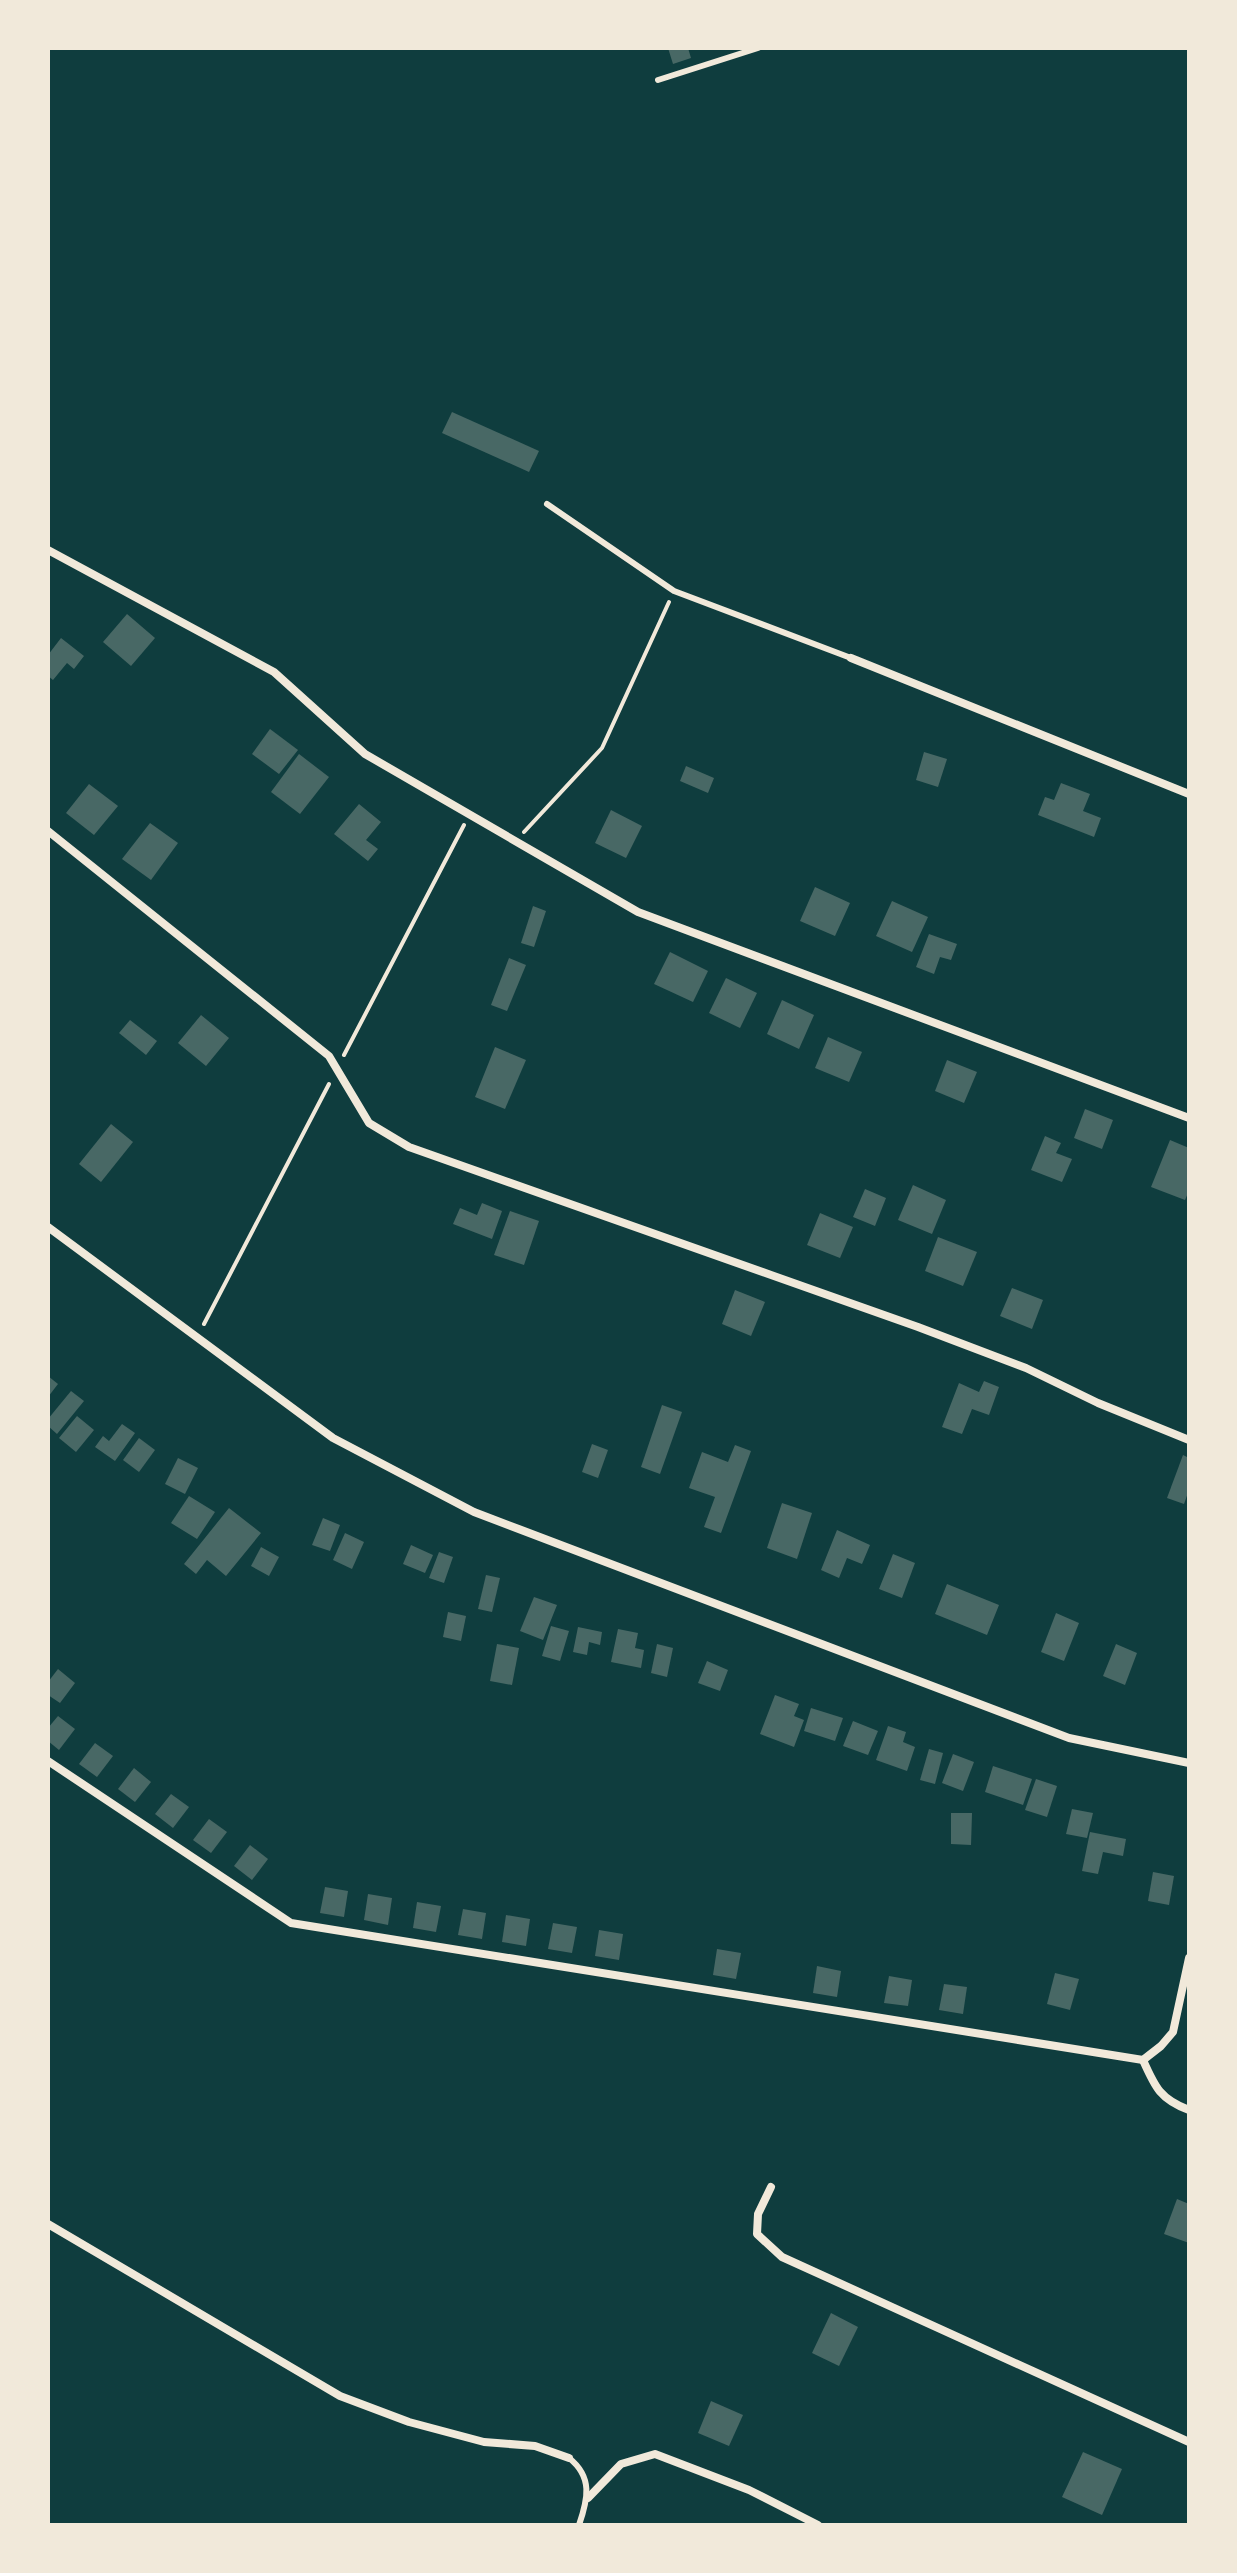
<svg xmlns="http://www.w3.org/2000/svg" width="1237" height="2573" font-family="'Roboto Condensed',sans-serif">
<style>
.building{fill:#486865}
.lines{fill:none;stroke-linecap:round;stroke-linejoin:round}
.path{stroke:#f1e9da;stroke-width:4}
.service{stroke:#f1e9da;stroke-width:6}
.minor{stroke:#f1e9da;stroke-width:8}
</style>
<rect width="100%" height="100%" fill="#0f3d3e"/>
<g class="building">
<polygon points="668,48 688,48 691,58 673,64"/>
<polygon points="452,412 539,451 529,472 442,433"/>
<polygon points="127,614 155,638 131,666 103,642"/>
<polygon points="61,638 84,656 74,669 67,663 53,680 48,676 48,655"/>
<polygon points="270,729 298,750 279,774 252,754"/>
<polygon points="924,752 947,759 938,787 916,780"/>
<polygon points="299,754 329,777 300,814 271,792"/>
<polygon points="686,766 714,778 708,793 680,781"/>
<polygon points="1061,783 1090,794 1083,811 1101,818 1094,837 1038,815 1045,797 1054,800"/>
<polygon points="89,784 118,806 94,835 66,813"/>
<polygon points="359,804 381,822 366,840 378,849 368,861 334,834"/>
<polygon points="611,810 642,826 626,858 595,843"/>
<polygon points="150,823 178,843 151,880 122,859"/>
<polygon points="815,887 850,903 835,936 800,921"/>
<polygon points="892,901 928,917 912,952 876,936"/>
<polygon points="533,906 546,911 534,947 521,943"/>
<polygon points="929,934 957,944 951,960 940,957 934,974 916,967"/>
<polygon points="670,952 708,971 693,1002 654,984"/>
<polygon points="509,958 526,965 507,1011 491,1005"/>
<polygon points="726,978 757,993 740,1028 709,1013"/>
<polygon points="782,1000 814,1015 799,1049 767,1034"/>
<polygon points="201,1015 229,1038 206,1066 178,1043"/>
<polygon points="130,1020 157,1041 146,1055 119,1033"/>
<polygon points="828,1037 862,1052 849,1082 815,1068"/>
<polygon points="495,1047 526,1060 505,1109 475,1097"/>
<polygon points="947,1060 977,1072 964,1103 935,1091"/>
<polygon points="1085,1109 1113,1120 1102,1149 1074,1138"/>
<polygon points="111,1124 133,1142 101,1182 79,1164"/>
<polygon points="1045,1136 1061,1143 1056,1153 1072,1159 1062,1182 1031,1170"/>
<polygon points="1170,1140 1189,1148 1189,1191 1185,1200 1151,1187"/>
<polygon points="913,1185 946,1200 932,1234 898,1220"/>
<polygon points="865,1189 886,1198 875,1226 853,1217"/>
<polygon points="482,1203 502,1211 492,1239 453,1224 460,1208 477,1215"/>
<polygon points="510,1211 539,1221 524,1265 494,1255"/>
<polygon points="820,1213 853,1227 840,1258 807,1245"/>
<polygon points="938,1237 977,1252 963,1286 925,1271"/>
<polygon points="1012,1288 1043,1300 1032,1329 1000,1316"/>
<polygon points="735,1290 765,1302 751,1336 722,1324"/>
<polygon points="48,1376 58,1384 48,1397"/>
<polygon points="984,1381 999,1387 989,1415 972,1409 962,1434 942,1427 959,1383 979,1392"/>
<polygon points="71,1391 84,1401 57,1434 48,1426 48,1419"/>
<polygon points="662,1405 682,1412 660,1474 641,1467"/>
<polygon points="77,1416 94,1430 76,1452 59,1438"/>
<polygon points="122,1424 135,1433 115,1461 95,1447 103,1436 109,1441"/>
<polygon points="139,1438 155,1450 139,1472 123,1460"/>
<polygon points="592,1444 608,1450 598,1478 582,1472"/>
<polygon points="735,1445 751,1451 721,1533 704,1527 715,1497 689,1488 702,1452 728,1462"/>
<polygon points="1183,1455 1189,1458 1189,1490 1184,1504 1167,1498"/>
<polygon points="178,1458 198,1468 185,1494 165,1484"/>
<polygon points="189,1496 215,1512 197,1539 171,1523"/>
<polygon points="782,1503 812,1513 797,1559 767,1548"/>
<polygon points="229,1508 261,1533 226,1576 207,1560 196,1574 184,1564"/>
<polygon points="323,1518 340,1525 330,1551 312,1545"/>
<polygon points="837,1530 870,1545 862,1564 847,1558 839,1578 821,1570"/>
<polygon points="345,1533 364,1542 352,1569 333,1560"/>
<polygon points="411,1545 433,1555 425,1573 403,1564"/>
<polygon points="261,1547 279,1557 269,1576 251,1566"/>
<polygon points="439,1552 453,1557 444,1583 429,1578"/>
<polygon points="893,1554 915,1563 902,1598 879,1589"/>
<polygon points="486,1575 500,1578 492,1612 478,1609"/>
<polygon points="947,1584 999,1605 987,1635 935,1614"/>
<polygon points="534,1597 557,1605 543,1640 520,1631"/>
<polygon points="448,1612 466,1616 461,1641 443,1637"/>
<polygon points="1056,1613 1079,1623 1064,1661 1041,1652"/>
<polygon points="551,1626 569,1631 560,1661 542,1656"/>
<polygon points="578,1627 602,1632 600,1645 589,1642 587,1655 573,1652"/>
<polygon points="618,1629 638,1633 635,1648 644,1650 641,1668 611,1662"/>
<polygon points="497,1644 519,1648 512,1685 490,1681"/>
<polygon points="657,1644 673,1648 667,1677 651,1673"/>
<polygon points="1116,1644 1137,1653 1125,1685 1103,1676"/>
<polygon points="707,1661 728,1670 720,1691 698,1683"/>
<polygon points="58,1669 75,1683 60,1703 48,1695 48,1682"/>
<polygon points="775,1695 799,1704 794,1716 804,1720 794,1747 760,1734"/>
<polygon points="811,1708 843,1718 835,1741 804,1731"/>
<polygon points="58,1716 75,1729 59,1750 48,1741 48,1728"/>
<polygon points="853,1721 878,1731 868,1755 843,1746"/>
<polygon points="888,1726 906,1732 903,1742 915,1747 907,1771 876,1760"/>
<polygon points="95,1743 113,1756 97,1777 79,1764"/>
<polygon points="929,1749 943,1753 935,1784 920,1780"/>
<polygon points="953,1754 974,1762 963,1791 942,1783"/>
<polygon points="993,1766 1032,1779 1023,1805 985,1792"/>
<polygon points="134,1768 151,1782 135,1802 118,1789"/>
<polygon points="1036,1779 1057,1786 1047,1817 1025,1810"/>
<polygon points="171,1794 189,1807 173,1828 155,1814"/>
<polygon points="1072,1809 1093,1813 1087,1838 1066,1834"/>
<polygon points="951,1813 972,1813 971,1845 951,1844"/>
<polygon points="209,1819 227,1832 211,1853 193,1840"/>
<polygon points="1090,1832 1126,1839 1123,1856 1103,1852 1098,1874 1082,1871"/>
<polygon points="250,1845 268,1859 252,1880 234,1866"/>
<polygon points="1153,1872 1174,1876 1169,1905 1148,1901"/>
<polygon points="325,1887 348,1891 344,1917 320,1913"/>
<polygon points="368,1894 392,1898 388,1925 364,1920"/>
<polygon points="417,1902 441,1906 436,1932 413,1928"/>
<polygon points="463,1909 486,1913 482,1939 458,1935"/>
<polygon points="506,1915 530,1919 526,1946 502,1942"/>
<polygon points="553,1923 577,1927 572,1953 548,1949"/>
<polygon points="599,1930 623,1934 619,1960 595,1956"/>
<polygon points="717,1949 741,1953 736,1979 713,1975"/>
<polygon points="817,1966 841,1971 837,1997 813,1993"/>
<polygon points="1055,1973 1079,1979 1070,2010 1047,2004"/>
<polygon points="889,1976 912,1980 908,2006 884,2003"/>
<polygon points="944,1984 967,1987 963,2014 939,2010"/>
<polygon points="1177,2199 1189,2204 1189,2243 1164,2234"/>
<polygon points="831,2313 858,2327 839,2366 812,2353"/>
<polygon points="711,2401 743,2415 729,2446 698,2433"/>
<polygon points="1083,2452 1122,2469 1102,2515 1062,2497"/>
</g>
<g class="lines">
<g class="path">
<polyline points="524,832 602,748 669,602"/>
<polyline points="344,1055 464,825"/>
<polyline points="204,1324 329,1084"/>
</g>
<g class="service">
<polyline points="658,80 758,48"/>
<polyline points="547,504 674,591 851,658"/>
<path d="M 569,2458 C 593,2477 588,2499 579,2525"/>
</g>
<g class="minor">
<polyline points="48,550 274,672 365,754 638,912 1189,1118"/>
<polyline points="851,658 1189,794"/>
<polyline points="48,831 329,1056 369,1123 409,1147 918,1327 1026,1368 1098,1403 1189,1440"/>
<polyline points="48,1227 333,1438 474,1512 1069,1738 1189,1763"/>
<polyline points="48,1761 291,1923 1143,2060"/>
<polyline points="1143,2060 1161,2046 1173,2032 1189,1958"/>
<path d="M 1143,2060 C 1155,2087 1160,2099 1189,2110"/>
<polyline points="771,2187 758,2214 757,2234 782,2257 1189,2442"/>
<polyline points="48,2224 340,2396 409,2422 484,2442 535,2446 569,2458"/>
<polyline points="588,2498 621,2464 655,2454 749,2490 818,2525"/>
</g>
</g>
<rect width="1237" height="2573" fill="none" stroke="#f1e9da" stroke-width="100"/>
</svg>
